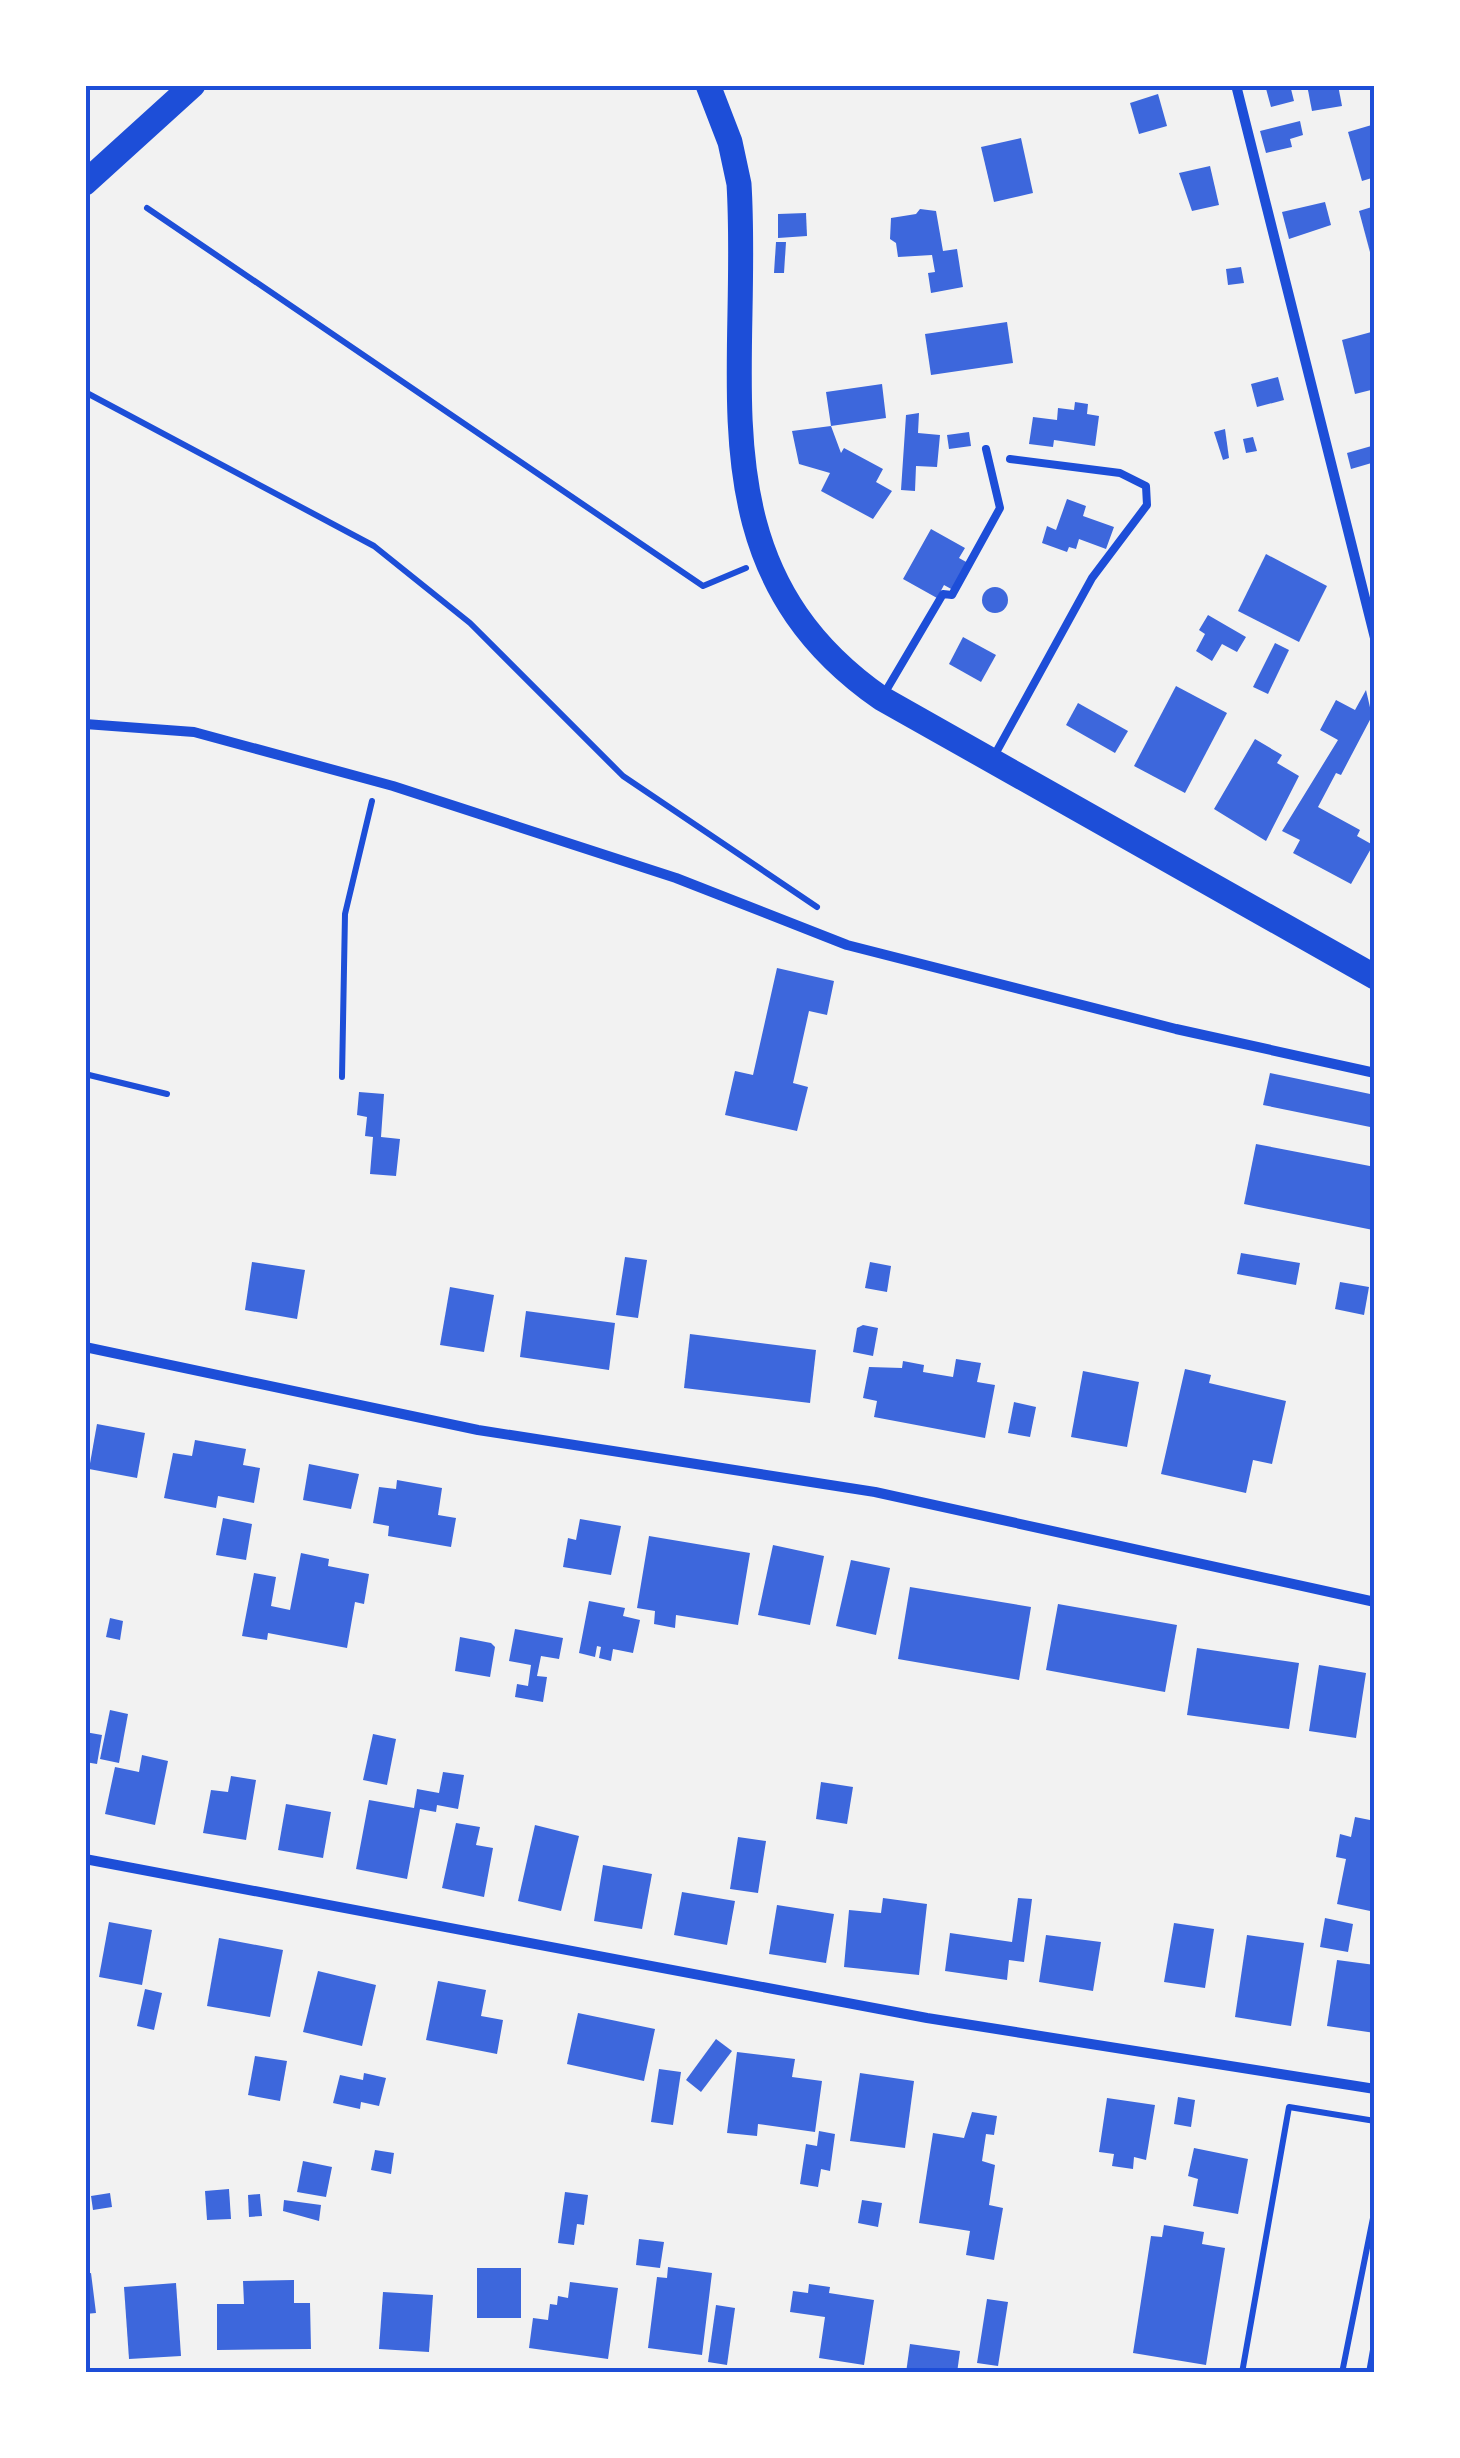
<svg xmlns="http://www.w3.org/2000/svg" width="1460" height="2458" font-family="'Open Sans',sans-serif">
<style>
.building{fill:#3d67dc}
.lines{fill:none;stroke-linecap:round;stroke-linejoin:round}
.path{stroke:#1d4ed8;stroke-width:6}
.service{stroke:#1d4ed8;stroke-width:8}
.minor{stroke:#1d4ed8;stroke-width:10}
.primary{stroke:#1d4ed8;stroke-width:25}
.neatline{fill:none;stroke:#1d4ed8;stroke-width:4}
</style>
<rect width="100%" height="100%" fill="#f2f2f2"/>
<g class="building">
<polygon points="1265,85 1290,85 1294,101 1271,107"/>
<polygon points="1307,85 1338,85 1342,106 1312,111"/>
<polygon points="1158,94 1167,126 1139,134 1130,103"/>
<polygon points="1300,121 1303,135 1290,139 1292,147 1266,153 1260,131"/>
<polygon points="1375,124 1375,177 1362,181 1348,132"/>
<polygon points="1021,138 1033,193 994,202 981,147"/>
<polygon points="1210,166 1219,205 1192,211 1179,173"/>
<polygon points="1325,202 1331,225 1289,239 1282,212"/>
<polygon points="1375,206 1375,267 1374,267 1359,211"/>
<polygon points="920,209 936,211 943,251 957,249 963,287 931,293 928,273 935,272 932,255 898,257 896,243 890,239 891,218 916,214"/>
<polygon points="806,213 807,236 778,238 778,214"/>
<polygon points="776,242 786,242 784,273 774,273"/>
<polygon points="1241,267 1244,283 1228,285 1226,269"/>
<polygon points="1007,322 1013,363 931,375 925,334"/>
<polygon points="1375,331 1375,389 1355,394 1342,340"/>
<polygon points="1278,377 1284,400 1257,407 1251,384"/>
<polygon points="882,384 886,418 831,426 841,453 844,448 883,469 876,482 892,491 873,519 821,491 830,473 799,464 792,431 831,426 826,392"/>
<polygon points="1075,402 1088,404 1087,414 1099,416 1095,446 1054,440 1053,447 1029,444 1033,417 1057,420 1058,408 1074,410"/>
<polygon points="919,413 918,433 940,435 937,467 916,466 915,491 901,490 906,415"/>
<polygon points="1225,429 1229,458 1223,460 1214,432"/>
<polygon points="969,432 971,446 949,449 947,435"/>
<polygon points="1253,437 1257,451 1246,453 1243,439"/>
<polygon points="1375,445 1375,462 1351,469 1347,453"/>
<polygon points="1067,499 1086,506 1083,516 1114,527 1106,549 1079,539 1076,549 1069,547 1067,552 1042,543 1047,526 1056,530"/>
<polygon points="931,529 965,548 959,558 968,563 953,590 944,585 937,598 903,579"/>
<polygon points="1266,554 1327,586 1299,642 1238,611"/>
<circle cx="995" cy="600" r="13"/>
<polygon points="1208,615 1246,637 1237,652 1222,644 1212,661 1196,651 1205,634 1199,630"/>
<polygon points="963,637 996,655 981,682 949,664"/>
<polygon points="1275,643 1289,650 1268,694 1253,687"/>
<polygon points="1176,686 1227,713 1185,793 1134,766"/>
<polygon points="1366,690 1372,716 1341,775 1336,773 1318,807 1360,830 1357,836 1373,845 1351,884 1293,853 1300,840 1282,831 1338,740 1320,730 1336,700 1355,710"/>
<polygon points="1078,703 1128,731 1115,753 1066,725"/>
<polygon points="1255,739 1282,755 1277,763 1299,776 1266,841 1214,809"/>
<polygon points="777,968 834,981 827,1015 809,1011 793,1083 808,1087 797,1131 725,1115 735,1071 753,1075"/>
<polygon points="1270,1073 1375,1095 1375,1128 1263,1105"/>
<polygon points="359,1092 384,1094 381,1137 400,1139 396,1176 370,1174 373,1137 365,1136 367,1117 357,1115"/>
<polygon points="1256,1144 1375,1167 1373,1230 1244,1204"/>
<polygon points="1241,1253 1300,1263 1296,1285 1237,1274"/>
<polygon points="625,1257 647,1260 638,1318 616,1315"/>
<polygon points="252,1262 305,1270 297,1319 245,1310"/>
<polygon points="870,1262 891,1266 887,1292 865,1288"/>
<polygon points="1340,1282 1369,1287 1364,1315 1335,1309"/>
<polygon points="450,1287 494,1295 484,1352 440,1345"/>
<polygon points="526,1311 615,1323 609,1370 520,1357"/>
<polygon points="863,1325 878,1328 873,1356 853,1352 857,1328"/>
<polygon points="690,1334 816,1350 810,1403 684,1388"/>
<polygon points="956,1359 981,1363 977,1382 995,1385 985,1438 874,1417 877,1401 863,1398 869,1367 902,1368 903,1361 924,1365 923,1372 953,1377"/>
<polygon points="1185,1369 1211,1375 1209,1383 1286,1401 1272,1464 1253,1460 1246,1493 1161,1474"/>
<polygon points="1083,1371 1139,1382 1127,1447 1071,1437"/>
<polygon points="1014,1402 1036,1407 1030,1437 1008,1433"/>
<polygon points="97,1424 145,1433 137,1478 89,1469"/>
<polygon points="195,1440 246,1449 243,1465 260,1468 254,1503 218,1496 216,1508 164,1498 173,1453 192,1456"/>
<polygon points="309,1464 359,1474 351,1509 303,1500"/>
<polygon points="397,1480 442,1488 438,1515 456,1518 451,1547 388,1536 389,1526 373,1523 379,1487 396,1489"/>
<polygon points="223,1518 252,1524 246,1560 216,1555"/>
<polygon points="580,1519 621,1526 611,1575 563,1567 568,1538 576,1540"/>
<polygon points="649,1536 750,1553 738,1625 676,1615 675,1628 654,1624 655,1611 637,1608"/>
<polygon points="773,1545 824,1556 810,1625 758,1615"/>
<polygon points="301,1553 329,1559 328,1566 369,1574 364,1604 355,1602 347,1648 268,1633 267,1640 242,1636 254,1573 276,1577 271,1606 290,1610"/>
<polygon points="851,1560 890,1568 876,1635 836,1626"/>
<polygon points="910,1587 1031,1607 1019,1680 898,1659"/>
<polygon points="589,1601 625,1608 623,1616 640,1620 633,1653 613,1649 611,1661 599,1658 601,1647 597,1646 595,1657 579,1653"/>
<polygon points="1058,1604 1177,1625 1165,1692 1046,1670"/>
<polygon points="110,1618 123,1621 120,1640 106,1637"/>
<polygon points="515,1629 563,1638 559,1659 541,1656 537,1676 547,1677 543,1702 515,1697 517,1684 528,1686 531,1665 509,1661"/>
<polygon points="460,1637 491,1643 495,1647 490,1677 455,1671"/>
<polygon points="1197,1648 1299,1663 1289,1729 1187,1715"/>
<polygon points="1319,1665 1366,1673 1356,1738 1309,1731"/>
<polygon points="110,1710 128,1714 119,1763 100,1759"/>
<polygon points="85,1732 102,1735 97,1764 85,1762"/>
<polygon points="373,1734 396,1739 387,1785 363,1780"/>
<polygon points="142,1755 168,1761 155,1825 105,1814 115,1767 139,1772"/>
<polygon points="443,1772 464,1775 458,1809 437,1805 436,1812 420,1809 407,1879 356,1869 369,1800 414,1808 417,1789 439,1793"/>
<polygon points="231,1776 256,1780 246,1840 203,1833 211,1790 228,1792"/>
<polygon points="821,1782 853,1787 847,1824 816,1819"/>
<polygon points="286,1804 331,1812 323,1858 278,1850"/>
<polygon points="1355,1817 1375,1821 1375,1912 1337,1904 1346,1859 1336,1857 1340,1834 1351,1837"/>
<polygon points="456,1823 480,1827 476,1845 493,1848 484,1897 442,1888"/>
<polygon points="535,1825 579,1836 561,1911 518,1901"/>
<polygon points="738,1837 766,1841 758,1893 730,1889"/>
<polygon points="603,1865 652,1874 642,1929 594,1921"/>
<polygon points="682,1892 735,1901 727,1945 674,1935"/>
<polygon points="883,1898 927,1904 919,1975 844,1967 849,1910 881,1913"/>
<polygon points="1018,1898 1032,1899 1024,1962 1009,1960 1007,1980 945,1971 950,1933 1012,1942"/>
<polygon points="777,1905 834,1914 826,1963 769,1954"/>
<polygon points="1325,1918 1353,1924 1348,1952 1320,1947"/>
<polygon points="109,1922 152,1930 142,1985 99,1977"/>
<polygon points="1174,1923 1214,1929 1205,1988 1164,1982"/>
<polygon points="1046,1935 1101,1942 1093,1991 1039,1982"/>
<polygon points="1247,1935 1304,1943 1291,2026 1235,2017"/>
<polygon points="219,1938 283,1950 270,2017 207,2006"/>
<polygon points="1337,1960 1375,1965 1375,2033 1327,2026"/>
<polygon points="318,1971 376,1985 362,2046 303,2032"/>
<polygon points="438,1981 486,1990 481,2016 503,2020 497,2054 426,2040"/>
<polygon points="145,1989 162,1993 154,2030 137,2026"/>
<polygon points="578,2013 655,2029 644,2081 567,2064"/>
<polygon points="716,2039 732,2051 701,2092 686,2080"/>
<polygon points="737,2052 795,2059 792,2077 822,2081 815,2132 758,2124 757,2136 727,2133"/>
<polygon points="255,2056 287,2061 280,2101 248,2095"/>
<polygon points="659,2069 681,2072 673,2125 651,2122"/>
<polygon points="364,2073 386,2078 379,2106 361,2102 360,2109 333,2103 340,2075 363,2080"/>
<polygon points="860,2073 914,2081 905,2148 850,2141"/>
<polygon points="1178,2097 1195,2100 1191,2127 1174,2124"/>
<polygon points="1107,2098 1155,2105 1146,2160 1134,2157 1133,2169 1112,2166 1114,2154 1099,2152"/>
<polygon points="972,2112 997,2116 994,2135 986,2134 982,2161 995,2165 989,2205 1003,2208 994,2260 966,2255 970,2231 919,2223 933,2133 964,2138"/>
<polygon points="819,2131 835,2134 830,2171 821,2169 818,2187 800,2184 806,2144 817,2146"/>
<polygon points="1194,2148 1248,2159 1238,2214 1193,2206 1198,2179 1188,2176"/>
<polygon points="375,2150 394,2153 391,2174 371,2170"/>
<polygon points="303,2161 332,2167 326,2197 297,2192"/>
<polygon points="229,2189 231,2219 207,2220 205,2191"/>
<polygon points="565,2192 588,2195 584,2225 577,2224 574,2245 558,2243"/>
<polygon points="110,2193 112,2207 93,2210 91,2196"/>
<polygon points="260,2194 262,2216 249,2217 248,2195"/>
<polygon points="284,2200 321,2205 319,2221 283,2211"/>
<polygon points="862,2200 882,2203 878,2227 858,2223"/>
<polygon points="1164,2225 1204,2232 1202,2244 1225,2248 1206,2365 1133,2353 1151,2236 1162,2237"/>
<polygon points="639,2239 664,2242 660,2268 636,2265"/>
<polygon points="668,2267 712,2273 702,2355 648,2348 657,2277 667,2278"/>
<rect x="477" y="2268" width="44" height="50"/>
<polygon points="91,2273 96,2313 85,2314 85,2274"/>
<polygon points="294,2280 294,2303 310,2303 311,2349 217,2350 217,2304 244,2304 243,2281"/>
<polygon points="570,2282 618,2288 608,2359 529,2348 533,2318 548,2320 550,2304 557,2305 558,2296 568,2298"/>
<polygon points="176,2283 181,2356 129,2359 124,2287"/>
<polygon points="809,2284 830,2287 829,2293 874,2300 864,2365 819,2358 825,2317 790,2312 793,2291 808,2293"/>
<polygon points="383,2292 433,2295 429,2352 379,2349"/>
<polygon points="987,2299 1008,2302 998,2366 977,2363"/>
<polygon points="716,2305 735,2308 727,2365 708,2362"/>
<polygon points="910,2344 960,2351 957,2373 906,2373"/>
</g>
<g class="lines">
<g class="path">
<polyline points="147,208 703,586 746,568"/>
<polyline points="85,392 374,546 470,623 623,776 817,907"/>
<polyline points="85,1074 167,1094"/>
<polyline points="342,1077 345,914 372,801"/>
<polyline points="1242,2373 1289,2107 1375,2121"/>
<polyline points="1342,2373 1375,2208"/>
</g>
<g class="service">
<polyline points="884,694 943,594 952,595 1000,508 986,449"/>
<polyline points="993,758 1092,578 1147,505 1146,486 1120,473 1010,459"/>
</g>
<g class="minor">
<polyline points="1236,85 1375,638"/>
<polyline points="85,724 194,732 393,786 676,878 847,945 1176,1029 1375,1073"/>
<polyline points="85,1347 478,1430 875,1492 1375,1602"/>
<polyline points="85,1859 927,2018 1375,2089"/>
<polyline points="1371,2373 1375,2350"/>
</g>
<g class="primary">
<path d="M 708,85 L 730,142 L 739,184 C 751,379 692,566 881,698 L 1375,977"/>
<polyline points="85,183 193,85"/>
</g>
</g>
<rect width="1460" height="2458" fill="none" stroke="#ffffff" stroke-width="175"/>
<rect x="88" y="88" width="1284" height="2282" class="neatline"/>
</svg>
